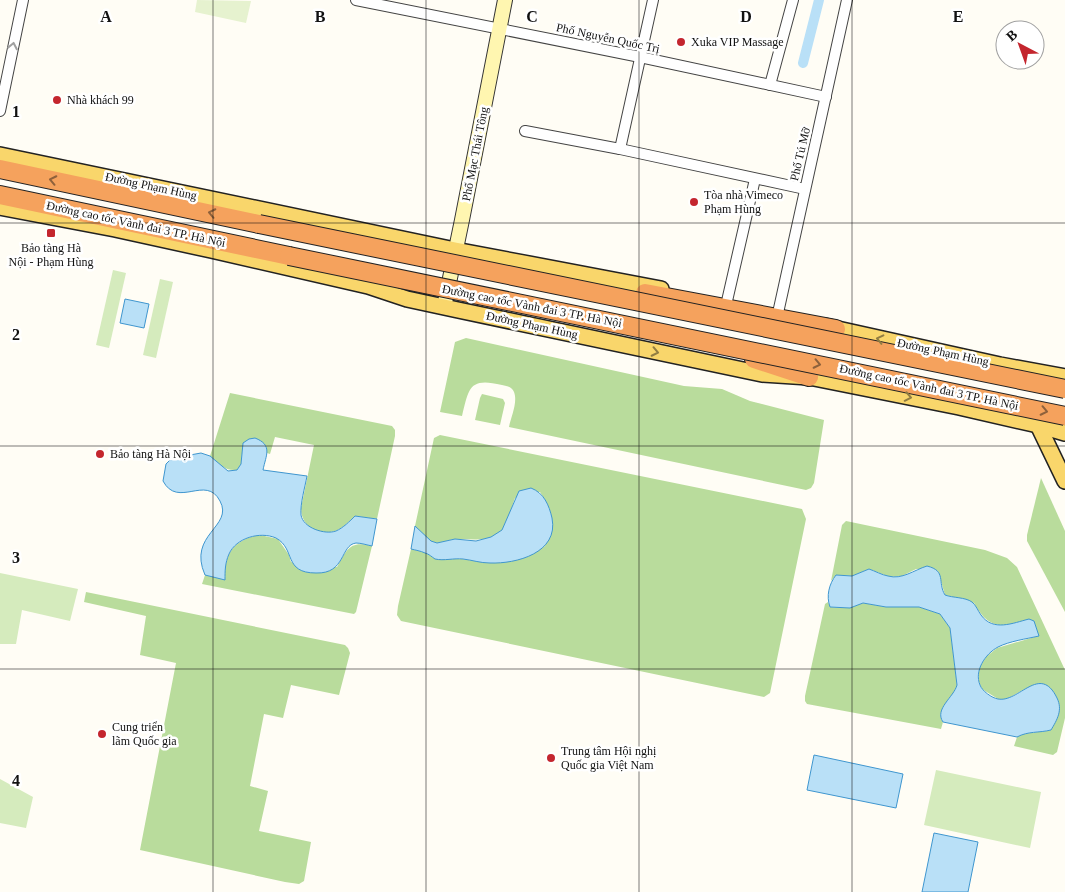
<svg xmlns="http://www.w3.org/2000/svg" width="1065" height="892" font-family="Georgia,serif">
<style>
.green{fill:#d5ebbd}
.forest{fill:#b9dc9c}
.pitch{fill:#e6f2cf}
.water{fill:#b9e0f7;stroke:#3f96cf}
.lines{fill:none;stroke-linecap:round;stroke-linejoin:round}
.canal{stroke:#b9e0f7;stroke-width:10}
.street-casing{stroke:#444;stroke-width:12}
.secondary-casing{stroke:#333;stroke-width:16}
.primary-casing{stroke:#222;stroke-width:18}
.highway-casing{stroke:#222;stroke-width:20}
.street{stroke:#fff;stroke-width:10}
.secondary{stroke:#fff6b0;stroke-width:14}
.primary{stroke:#f9d66b;stroke-width:15}
.highway{stroke:#f5a25d;stroke-width:18}
.highway-bridge-casing{stroke:#222;stroke-width:20;stroke-linecap:butt}
.highway-bridge{stroke:#f5a25d;stroke-width:18}
.oneway{stroke:#a0a0a0}
.oneway2{stroke:#8e613b}
.oneway3{stroke:#917d42}
.grid{fill:none;stroke:#111;stroke-width:1;stroke-opacity:0.55}
.poi-dot{fill:#c4262e;stroke:#fff;stroke-width:2}
.labels{text-anchor:middle;stroke-width:5;stroke-linejoin:round;paint-order:stroke}
.street-label{font-size:12px;fill:#111;stroke:#fff}
.poi-label{font-size:12px;fill:#111;stroke:#fff;text-anchor:start}
.grid-label{font-size:16px;text-anchor:middle;font-weight:bold;fill:#111;stroke:#fff;stroke-width:5;stroke-linejoin:round;paint-order:stroke}
</style>
<rect width="100%" height="100%" fill="#fffdf5"/>
<g class="green">
<polygon points="113,270 126,273 109,348 96,345"/>
<polygon points="160,279 173,282 156,358 143,355"/>
<polygon points="0,573 78,589 70,621 22,610 16,644 0,644"/>
<polygon points="936,770 1041,792 1030,848 924,825"/>
<polygon points="0,779 33,797 26,828 0,823"/>
</g>
<g class="forest">
<path d="M 466,338 L 684,386 L 722,389 L 750,401 L 824,420 L 814,483 L 811,488 L 806,490 L 509,427 C 511,417 518,402 514,392 C 512,387 507,386 502,385 C 469,377 469,388 462,416 L 440,412 L 455,342 Z"/>
<path d="M 230,393 L 392,426 L 395,430 L 395,436 L 377,519 L 355,516 C 349,521 342,529 335,531 C 317,536 301,526 301,508 L 314,445 L 275,437 L 270,454 L 267,453 L 266,445 L 243,443 L 241,464 L 237,470 C 224,471 220,464 210,456 Z"/>
<polygon points="482,394 503,399 505,403 500,425 475,420 480,398"/>
<path d="M 440,435 L 802,509 L 806,519 L 770,693 L 764,697 L 401,621 L 397,615 L 398,606 L 411,549 L 424,552 L 436,559 L 462,559 L 490,563 L 503,562 L 527,557 L 545,546 C 552,520 555,516 540,492 L 515,498 C 511,508 510,521 502,530 C 489,544 471,538 454,539 C 447,540 440,545 432,542 C 426,539 421,531 415,526 L 434,438 Z"/>
<polygon points="1041,478 1065,531 1065,612 1027,541 1027,535"/>
<path d="M 846,521 L 985,550 L 1007,558 L 1017,567 L 1065,670 L 1065,718 L 1057,752 L 1053,755 L 1014,746 L 1017,737 C 1028,731 1039,733 1051,730 C 1061,713 1063,701 1048,686 L 1023,690 L 1007,699 L 998,699 L 982,689 L 979,682 L 979,668 L 986,657 L 997,648 L 1038,636 L 1019,622 C 996,630 985,623 974,603 L 945,595 L 938,571 L 916,569 L 902,576 L 890,577 L 869,569 L 852,576 L 836,575 L 831,581 L 842,525 Z"/>
<path d="M 260,535 L 278,539 L 289,555 L 291,562 L 337,567 C 347,549 350,540 372,546 L 356,612 L 354,614 L 202,584 L 205,575 L 225,580 C 224,554 233,540 260,535 Z"/>
<polygon points="86,592 345,645 348,648 350,653 339,695 291,685 283,718 264,714 250,786 268,791 259,831 311,842 304,881 299,884 285,882 140,850 176,663 140,655 146,616 84,602"/>
<path d="M 828,602 L 830,607 L 850,608 L 863,603 L 886,607 L 919,607 L 940,614 L 950,628 L 957,685 C 954,698 934,709 943,722 L 941,729 L 807,704 L 805,701 L 805,696 L 825,604 Z"/>
</g>
<polygon class="pitch" points="197,0 251,1 246,23 195,12"/>
<g class="water">
<polygon points="125,299 149,304 144,328 120,323"/>
<path d="M 255,438 C 273,445 266,455 263,470 L 307,476 C 305,487 300,504 301,515 C 303,528 325,535 336,531 C 343,528 350,521 355,516 L 377,519 L 372,546 C 367,545 361,543 356,543 C 340,545 346,574 316,573 C 283,573 296,549 276,538 C 260,531 236,538 229,554 C 225,563 225,571 225,580 L 205,575 C 187,534 234,527 220,501 C 206,474 178,509 163,481 L 166,464 L 170,460 L 190,455 L 201,453 L 210,456 L 228,471 L 237,470 L 241,464 L 243,443 L 249,439 Z"/>
<path d="M 531,488 C 544,493 549,505 552,518 C 559,553 516,564 490,563 C 480,563 472,560 463,559 C 454,558 444,561 435,559 C 432,557 429,554 425,553 C 421,551 415,550 411,549 L 415,526 L 431,541 L 437,543 L 455,539 L 476,541 L 491,537 L 502,530 L 519,491 Z"/>
<path d="M 927,566 C 947,571 937,582 945,595 C 953,598 965,597 972,602 C 976,605 978,611 981,615 C 993,632 1013,623 1029,619 L 1034,621 L 1039,636 C 1026,639 1010,641 998,647 C 985,654 974,671 980,685 C 982,691 992,698 998,699 C 1019,703 1040,663 1057,698 C 1063,710 1057,720 1051,730 C 1039,733 1028,731 1017,737 L 943,722 C 934,709 954,697 957,685 L 950,628 L 940,614 L 919,607 L 886,607 L 863,603 L 850,608 L 830,607 C 826,596 829,584 836,575 L 852,576 L 869,569 C 875,571 882,575 888,576 C 902,580 914,570 927,566 Z"/>
<polygon points="814,755 903,774 896,808 807,790"/>
<polygon points="934,833 978,842 968,892 922,892"/>
</g>
<g class="lines">
<polyline class="canal" points="803,63 819,0"/>
<g class="street-casing">
<g id="street">
<polyline points="356,0 640,57 826,97"/>
<polyline points="770,85 793,0"/>
<polyline points="0,111 23,0"/>
<polyline points="525,131 620,149 805,189"/>
<polyline points="620,149 653,0"/>
<polyline points="727,301 755,179"/>
<polyline points="778,313 847,0"/>
</g>
</g>
<g class="secondary-casing">
<polyline id="secondary" points="444,307 462,220 505,0"/>
</g>
<g class="primary-casing">
<g id="primary">
<polyline points="0,155 455,250 661,289"/>
<polyline points="0,207 115,229 211,250 368,286 407,299 458,310 762,374 809,377 959,407 1038,425 1065,433"/>
<polyline points="824,326 1000,365 1065,377"/>
<polyline points="1038,425 1065,481"/>
</g>
</g>
<g class="highway-casing">
<g id="highway">
<polyline points="0,169 259,224"/>
<polyline points="0,195 289,256"/>
<polyline points="645,293 836,329"/>
<polyline points="754,359 809,377"/>
</g>
</g>
<use href="#street" class="street"/>
<use href="#secondary" class="secondary"/>
<use href="#primary" class="primary"/>
<use href="#highway" class="highway"/>
<g class="highway-bridge-casing">
<g id="highway-bridge">
<polyline points="259,224 1065,389"/>
<polyline points="289,256 1065,416"/>
</g>
</g>
<use href="#highway-bridge" class="highway-bridge"/>
</g>
<defs><path id="oneway-chevron" d="M-2-3.5L2.5 0L-2 3.5" fill="none" stroke-width="1.6" stroke-linecap="round" stroke-linejoin="round" transform="scale(1.25)"/></defs>
<use class="oneway" href="#oneway-chevron" transform="translate(13 46) rotate(-79)"/>
<g class="oneway2">
<use href="#oneway-chevron" transform="translate(53 180) rotate(-168)"/>
<use href="#oneway-chevron" transform="translate(212 213) rotate(-168)"/>
<use href="#oneway-chevron" transform="translate(817 364) rotate(12)"/>
<use href="#oneway-chevron" transform="translate(1044 411) rotate(12)"/>
</g>
<g class="oneway3">
<use href="#oneway-chevron" transform="translate(880 339) rotate(-167)"/>
<use href="#oneway-chevron" transform="translate(655 352) rotate(12)"/>
<use href="#oneway-chevron" transform="translate(908 397) rotate(11)"/>
</g>
<path class="grid" d="M 213,0 L 213,892M 426,0 L 426,892M 639,0 L 639,892M 852,0 L 852,892M 0,223 L 1065,223M 0,446 L 1065,446M 0,669 L 1065,669"/>
<g class="poi-dot">
<circle cx="681" cy="42" r="5"/>
<circle cx="57" cy="100" r="5"/>
<circle cx="694" cy="202" r="5"/>
<rect x="46" y="228" width="10" height="10" rx="2.5"/>
<circle cx="100" cy="454" r="5"/>
<circle cx="102" cy="734" r="5"/>
<circle cx="551" cy="758" r="5"/>
</g>
<g class="labels">
<g class="street-label">
<text transform="translate(608 38) rotate(12)" y="4">Phố Nguyễn Quốc Trị</text>
<text transform="translate(475 154) rotate(-79)" y="4">Phố Mạc Thái Tông</text>
<text transform="translate(800 154) rotate(-77)" y="4">Phố Tú Mỡ</text>
<text transform="translate(151 186) rotate(12)" y="4">Đường Phạm Hùng</text>
<text transform="translate(136 224) rotate(12)" y="4">Đường cao tốc Vành đai 3 TP. Hà Nội</text>
<text transform="translate(532 306) rotate(11)" y="4">Đường cao tốc Vành đai 3 TP. Hà Nội</text>
<text transform="translate(532 325) rotate(12)" y="4">Đường Phạm Hùng</text>
<text transform="translate(943 352) rotate(12)" y="4">Đường Phạm Hùng</text>
<text transform="translate(929 387) rotate(12)" y="4">Đường cao tốc Vành đai 3 TP. Hà Nội</text>
</g>
<g class="poi-label">
<text x="691" y="46">Xuka VIP Massage</text>
<text x="67" y="104">Nhà khách 99</text>
<text x="704" y="199">Tòa nhà Vimeco<tspan x="704" dy="14">Phạm Hùng</tspan></text>
<text x="51" y="252" text-anchor="middle">Bảo tàng Hà<tspan x="51" dy="14">Nội - Phạm Hùng</tspan></text>
<text x="110" y="458">Bảo tàng Hà Nội</text>
<text x="112" y="731">Cung triển<tspan x="112" dy="14">lãm Quốc gia</tspan></text>
<text x="561" y="755">Trung tâm Hội nghị<tspan x="561" dy="14">Quốc gia Việt Nam</tspan></text>
</g>
</g>
<g class="grid-label">
<text x="106" y="22">A</text>
<text x="320" y="22">B</text>
<text x="532" y="22">C</text>
<text x="746" y="22">D</text>
<text x="958" y="22">E</text>
<text x="16" y="117">1</text>
<text x="16" y="340">2</text>
<text x="16" y="563">3</text>
<text x="16" y="786">4</text>
</g>
<g transform="translate(1020 45) rotate(319)"><circle r="24" fill="#ffffff" stroke="#a0a0a0"/>
<path d="M0-4L9 19L0 12L-9 19Z" fill="#c4262e"/>
<text y="-8" font-size="14" font-weight="bold" text-anchor="middle" fill="#111111">B</text>
</g>
</svg>
